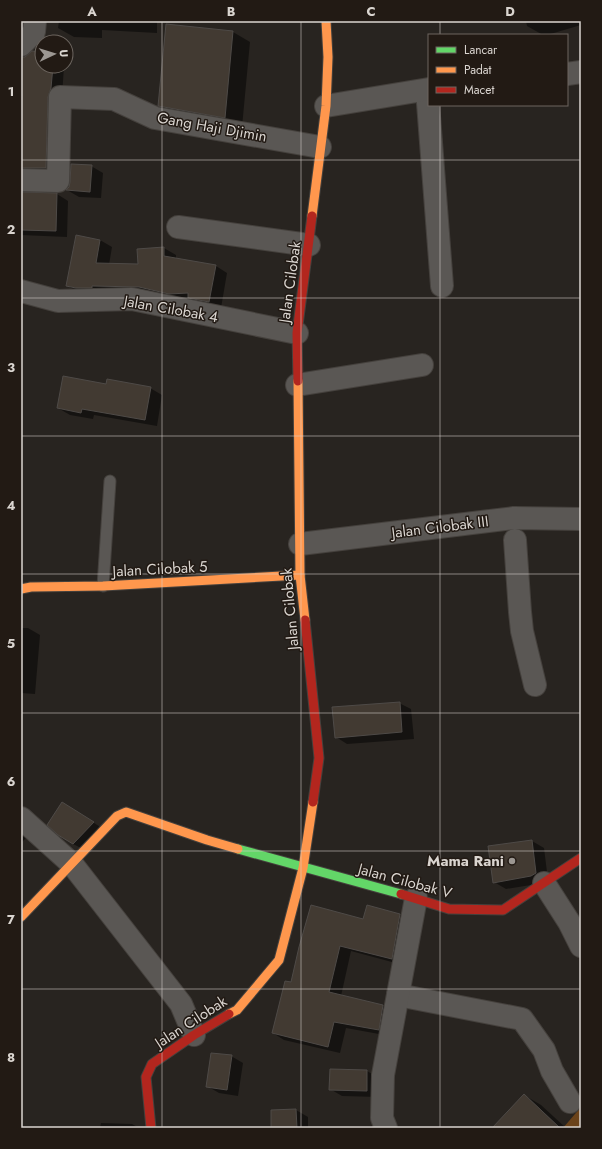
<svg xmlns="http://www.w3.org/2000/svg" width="602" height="1149" font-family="Jost,sans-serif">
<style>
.forest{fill:#6b431a}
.shadow{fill:#0007}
.building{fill:#423a32;stroke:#4e4a47}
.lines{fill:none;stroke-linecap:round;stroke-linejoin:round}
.lane-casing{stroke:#45413d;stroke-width:13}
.street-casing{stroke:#45413d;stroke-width:24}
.fast-casing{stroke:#45413d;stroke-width:11}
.slow-casing{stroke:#45413d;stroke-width:11}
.jam-casing{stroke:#45413d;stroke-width:11}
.lane{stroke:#5a5754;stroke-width:11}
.street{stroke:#5a5754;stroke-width:22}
.fast{stroke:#63d668;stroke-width:9}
.slow{stroke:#ff974d;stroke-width:9}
.jam{stroke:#b3261e;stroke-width:9}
.grid{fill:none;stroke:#dad5d0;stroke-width:1;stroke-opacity:0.55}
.poi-dot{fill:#9c9792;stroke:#221a14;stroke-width:1.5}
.labels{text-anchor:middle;stroke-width:3;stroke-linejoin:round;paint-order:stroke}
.street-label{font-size:15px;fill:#dad5d0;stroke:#221a14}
.poi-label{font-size:15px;font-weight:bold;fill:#dad5d0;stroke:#221a14;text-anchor:end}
.neatline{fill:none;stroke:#dad5d0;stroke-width:1.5}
.grid-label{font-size:13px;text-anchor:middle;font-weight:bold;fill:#dad5d0}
</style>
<rect width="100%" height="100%" fill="#282420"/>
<polygon class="forest" points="581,1107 581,1128 563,1128"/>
<g class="shadow">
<polygon points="59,21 157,21 157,33 102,30 102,38 74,37 58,28"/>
<polygon points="526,21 581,21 581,25 547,35 543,35 527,26"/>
<polygon points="233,32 250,42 242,127 176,115 159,105"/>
<polygon points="42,53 42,66 64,66 57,174 21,182 21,58"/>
<polygon points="91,166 103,173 101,198 79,197 67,190"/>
<polygon points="21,193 57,194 68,201 67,237 21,235"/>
<polygon points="76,236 100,240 112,247 109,265 139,265 164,248 176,255 176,259 216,266 227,273 221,308 201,304 193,300 182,300 79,293 68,286"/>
<polygon points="107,385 150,388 162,395 157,426 94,415 93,419 70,415 58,408"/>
<polygon points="21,628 28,628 40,635 35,694 21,693"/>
<polygon points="399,703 411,709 414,739 347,744 336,737"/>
<polygon points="74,810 105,830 85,850 73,844"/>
<polygon points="21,830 27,837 21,843"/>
<polygon points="532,841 544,848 548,880 543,883 506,889 494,882"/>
<polygon points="367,906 400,915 411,921 403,965 351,951 341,996 383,1006 394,1013 390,1036 346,1028 340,1053 284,1040 273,1033 292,983 364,920"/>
<polygon points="231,1056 243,1063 238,1096 219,1093 207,1086"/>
<polygon points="331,1070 367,1071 379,1078 378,1097 342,1096 330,1089"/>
<polygon points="524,1095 541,1105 566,1128 494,1128"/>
<polygon points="296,1110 308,1117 308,1128 272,1128"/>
<polygon points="101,1123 132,1124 139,1128 100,1128"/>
<polygon points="371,1126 374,1128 349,1128 349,1127"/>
</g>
<g class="building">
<polygon points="166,24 233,31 225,118 158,106"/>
<polygon points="32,51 42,52 42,66 53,66 51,88 48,97 46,168 21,168 21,57 25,57"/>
<polygon points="71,164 92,165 90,192 66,190 69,187 70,182"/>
<polygon points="21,192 57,193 56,231 21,230"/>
<polygon points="76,235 100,240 96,263 138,264 137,249 164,247 164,256 216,265 209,302 188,298 188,293 169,294 139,287 92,286 92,288 76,288 66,286"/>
<polygon points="63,376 106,384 107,379 151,387 145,420 82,409 81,413 57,408"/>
<polygon points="400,702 402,732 335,738 332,707"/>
<polygon points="62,802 94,822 73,844 58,835 47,825"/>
<polygon points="532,840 536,873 531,876 493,883 488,846"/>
<polygon points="311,905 363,919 367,905 400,914 392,959 340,946 329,992 383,1005 379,1030 334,1022 328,1047 272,1033 285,981 291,982 299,947"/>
<polygon points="211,1053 232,1055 227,1090 206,1087"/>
<polygon points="330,1069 367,1070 367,1091 329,1090"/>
<polygon points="524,1094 560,1128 492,1128"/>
<polygon points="296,1109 297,1128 271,1128 271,1110"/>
</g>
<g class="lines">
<g class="lane-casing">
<polyline id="lane" points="103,586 110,481"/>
</g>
<g class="street-casing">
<g id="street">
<polyline points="21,45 34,32 35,21"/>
<polyline points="567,74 581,72"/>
<polyline points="427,90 442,286"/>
<polyline points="326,106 429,89"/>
<polyline points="21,180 58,181 60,97 114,99 155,118 320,147"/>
<polyline points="178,227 309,245"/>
<polyline points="21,291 58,301 132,299 297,333"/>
<polyline points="297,385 422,365"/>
<polyline points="515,540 520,612 522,631 535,685"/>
<polyline points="300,544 514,518 581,519"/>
<polyline points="21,818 72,864 181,1004 194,1035"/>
<polyline points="544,883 569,922 581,946"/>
<polyline points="398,995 522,1019 544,1050 552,1071 570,1102"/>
<polyline points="386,1128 382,1118 383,1075 416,898"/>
</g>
</g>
<g class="fast-casing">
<polyline id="fast" points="238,849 401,894"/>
</g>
<g class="slow-casing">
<g id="slow">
<polyline points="312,216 326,106 328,57 326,21"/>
<polyline points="298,381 300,575 305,620"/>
<polyline points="21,589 31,587 103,586 300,575"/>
<polyline points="21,917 117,816 126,812 207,840 238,849"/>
<polyline points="229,1014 237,1010 279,960 303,868 313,802"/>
</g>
</g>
<g class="jam-casing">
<g id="jam">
<polyline points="298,381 297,333 312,216"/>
<polyline points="305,620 319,758 313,802"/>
<polyline points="401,894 449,909 503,910 581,858"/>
<polyline points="151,1128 146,1077 152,1064 194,1035 229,1014"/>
</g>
</g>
<use href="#lane" class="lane"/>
<use href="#street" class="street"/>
<use href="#fast" class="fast"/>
<use href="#slow" class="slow"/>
<use href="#jam" class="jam"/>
</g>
<path class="grid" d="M 162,21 L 162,1128M 301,21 L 301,1128M 440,21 L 440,35M 440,105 L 440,1128M 21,160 L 581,160M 21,298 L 581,298M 21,436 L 581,436M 21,574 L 581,574M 21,713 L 581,713M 21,851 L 581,851M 21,989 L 581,989"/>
<circle class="poi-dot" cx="512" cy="861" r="4"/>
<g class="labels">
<g class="street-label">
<text transform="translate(212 127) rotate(10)" y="5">Gang Haji Djimin</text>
<text transform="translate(290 282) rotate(-82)" y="5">Jalan Cilobak</text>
<text transform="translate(171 309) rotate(10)" y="5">Jalan Cilobak 4</text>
<text transform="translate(440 527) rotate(-7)" y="5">Jalan Cilobak III</text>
<text transform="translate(160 569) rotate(-3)" y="5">Jalan Cilobak 5</text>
<text transform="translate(290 609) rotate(-95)" y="5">Jalan Cilobak</text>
<text transform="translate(405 881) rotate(15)" y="5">Jalan Cilobak V</text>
<text transform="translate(191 1022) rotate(-33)" y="5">Jalan Cilobak</text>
</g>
<g class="poi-label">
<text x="504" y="866">Mama Rani</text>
</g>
</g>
<rect width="602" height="1149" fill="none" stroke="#221a14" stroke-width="44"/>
<rect x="428" y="34" width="140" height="72" fill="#221a14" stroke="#6c655f"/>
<rect x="436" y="47" width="20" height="6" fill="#63d668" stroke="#6c655f"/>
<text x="464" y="54" font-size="12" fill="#dad5d0">Lancar</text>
<rect x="436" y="67" width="20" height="6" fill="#ff974d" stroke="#6c655f"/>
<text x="464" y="74" font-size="12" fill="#dad5d0">Padat</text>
<rect x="436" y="87" width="20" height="6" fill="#b3261e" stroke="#6c655f"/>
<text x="464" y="94" font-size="12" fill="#dad5d0">Macet</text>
<g transform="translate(54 54) rotate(86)"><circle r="19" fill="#221a14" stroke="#6c655f"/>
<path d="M0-3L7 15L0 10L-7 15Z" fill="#9c9792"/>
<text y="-6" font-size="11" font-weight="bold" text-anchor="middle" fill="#dad5d0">U</text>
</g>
<rect x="22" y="22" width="558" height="1105" class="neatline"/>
<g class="grid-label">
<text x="92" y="16">A</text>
<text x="231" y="16">B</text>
<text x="371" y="16">C</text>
<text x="510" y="16">D</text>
<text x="11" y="96">1</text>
<text x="11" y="234">2</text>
<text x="11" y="372">3</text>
<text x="11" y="510">4</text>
<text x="11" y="648">5</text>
<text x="11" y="786">6</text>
<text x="11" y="924">7</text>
<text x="11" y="1062">8</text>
</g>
</svg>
